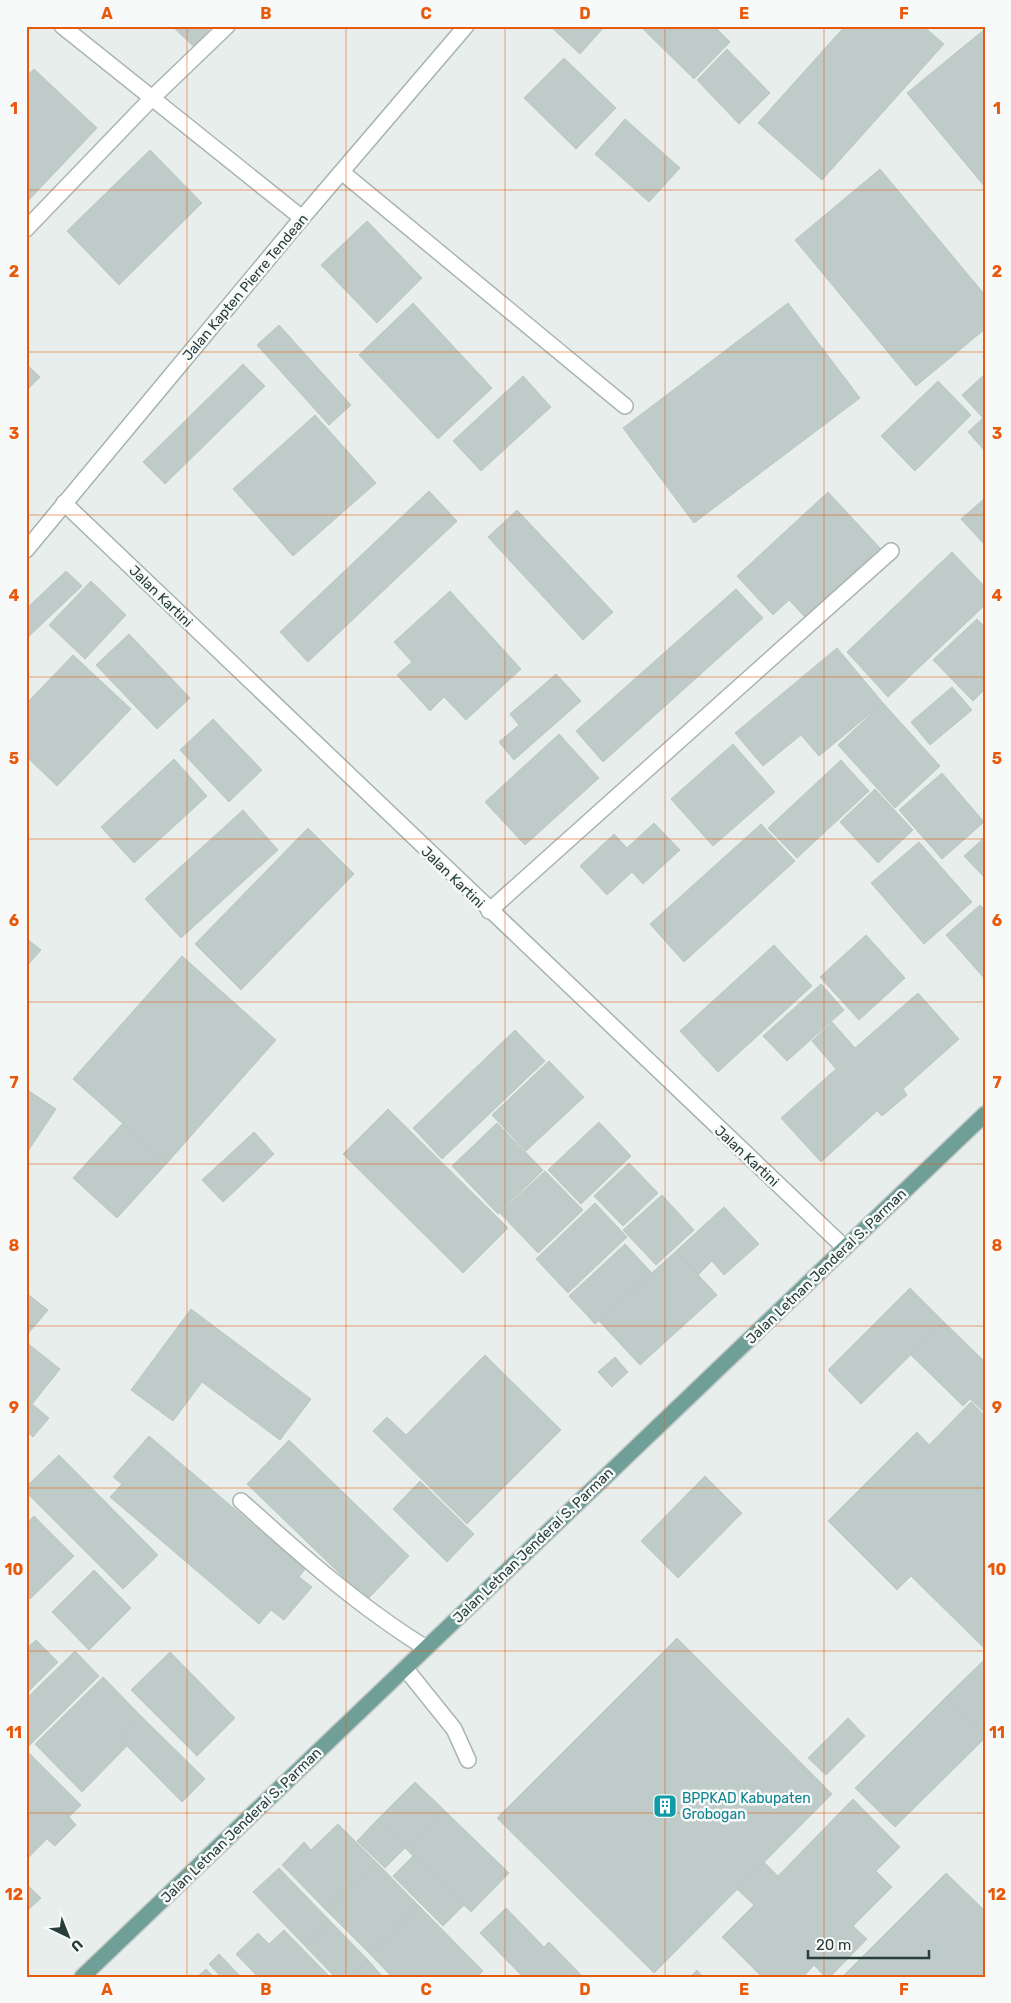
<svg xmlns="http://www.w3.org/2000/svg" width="1011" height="2003" font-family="Rubik,sans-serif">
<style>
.building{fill:#bfcbc8;stroke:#b9c7c3}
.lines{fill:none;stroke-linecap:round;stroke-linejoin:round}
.lane-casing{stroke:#aab6b2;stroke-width:18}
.street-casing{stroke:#aab6b2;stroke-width:18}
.secondary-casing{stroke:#a3b5b1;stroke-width:18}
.primary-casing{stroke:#c3c9c8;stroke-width:18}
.lane{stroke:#fff;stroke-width:15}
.street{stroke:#fff;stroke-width:15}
.secondary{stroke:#fff;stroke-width:15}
.primary{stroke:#709f97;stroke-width:15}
.grid{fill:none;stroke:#e8590c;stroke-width:1;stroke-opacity:0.55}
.labels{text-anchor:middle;stroke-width:5;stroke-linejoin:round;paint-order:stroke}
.street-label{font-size:14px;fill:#273e3a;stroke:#f7faf9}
.culture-label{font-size:14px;fill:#0d838f;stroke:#f7faf9;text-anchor:start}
.neatline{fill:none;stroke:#e8590c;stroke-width:2}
.grid-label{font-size:16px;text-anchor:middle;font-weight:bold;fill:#e8590c}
</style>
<rect width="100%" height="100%" fill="#e7eeeb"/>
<g class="building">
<polygon points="172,26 212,26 194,47"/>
<polygon points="550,26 605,26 580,54"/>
<polygon points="640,26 714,26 730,42 694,79"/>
<polygon points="845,26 923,26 944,44 822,180 758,123"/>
<polygon points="985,29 985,187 907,93"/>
<polygon points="727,49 770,93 739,124 697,80"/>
<polygon points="564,58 616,108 576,149 524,98"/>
<polygon points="34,69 97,128 26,203 26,77"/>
<polygon points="625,119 680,168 649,202 595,154"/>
<polygon points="150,150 202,203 119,285 67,231"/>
<polygon points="880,169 985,295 985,329 916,386 795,240"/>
<polygon points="367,221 422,278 377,323 321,265"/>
<polygon points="413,303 492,388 438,439 359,355"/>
<polygon points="788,303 860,398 694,523 623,428"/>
<polygon points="279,325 351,405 329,425 257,345"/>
<polygon points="26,364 40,377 26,391"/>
<polygon points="243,364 265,386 165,484 143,462"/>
<polygon points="985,374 985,451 968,432 983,418 962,395"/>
<polygon points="523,376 551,407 481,471 453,441"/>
<polygon points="938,381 971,415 915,471 881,436"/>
<polygon points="315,415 376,483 293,556 233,489"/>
<polygon points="429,491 457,521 308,662 280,632"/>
<polygon points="828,492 880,548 805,617 789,600 773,615 737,576"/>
<polygon points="985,498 985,545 961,519"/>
<polygon points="517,510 613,612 583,640 488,537"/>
<polygon points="952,552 985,587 985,605 888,697 847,652"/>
<polygon points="66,571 82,586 26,639 26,609"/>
<polygon points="91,581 126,615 85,659 49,625"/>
<polygon points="736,589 763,618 603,762 576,731"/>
<polygon points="450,591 521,669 466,720 444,697 430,711 397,675 412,662 394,642"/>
<polygon points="977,619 985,627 985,689 973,701 933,660"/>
<polygon points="129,634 190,698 157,729 96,665"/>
<polygon points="837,648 883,703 819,756 801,735 763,766 735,733"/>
<polygon points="73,655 131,709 57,786 26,756 26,704"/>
<polygon points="556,674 581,701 514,760 499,742 519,725 510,714"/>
<polygon points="952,687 972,710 930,745 911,722"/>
<polygon points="883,703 940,766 895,808 838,745"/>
<polygon points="213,719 262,770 229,802 180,750"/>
<polygon points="559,734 599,778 525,845 485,802"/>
<polygon points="733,744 775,792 713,846 671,799"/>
<polygon points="174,759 207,796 134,863 101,827"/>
<polygon points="841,760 869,791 797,858 768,828"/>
<polygon points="942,773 984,822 942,859 899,810"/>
<polygon points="875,789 913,830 878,863 840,822"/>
<polygon points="243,810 278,850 181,938 145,899"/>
<polygon points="654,823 680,850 643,884 632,872 607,895 580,866 614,834 627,848"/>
<polygon points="761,824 795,861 684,962 650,924"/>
<polygon points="308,828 354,874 241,990 195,944"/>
<polygon points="985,837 985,878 964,856"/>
<polygon points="919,842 972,902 924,944 871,883"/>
<polygon points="980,905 985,910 985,979 946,935"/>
<polygon points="866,935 905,978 859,1020 820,977"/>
<polygon points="26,938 41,950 26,967"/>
<polygon points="774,945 812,986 718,1072 680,1031"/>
<polygon points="182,956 276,1040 167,1163 73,1079"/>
<polygon points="821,984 844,1010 787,1061 763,1036"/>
<polygon points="918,993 959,1039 903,1089 907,1095 882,1116 877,1111 821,1162 781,1118 836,1069 812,1041 832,1022 855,1048"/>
<polygon points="515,1030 545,1061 442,1159 413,1128"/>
<polygon points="549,1061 584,1097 526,1151 492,1115"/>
<polygon points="26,1089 56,1109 26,1154"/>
<polygon points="388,1109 508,1228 463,1273 343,1154"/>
<polygon points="599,1122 631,1156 581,1204 548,1170"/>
<polygon points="123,1123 167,1163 117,1218 73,1178"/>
<polygon points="497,1123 543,1170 498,1214 452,1166"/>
<polygon points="254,1132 274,1154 223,1202 202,1180"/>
<polygon points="629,1163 658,1193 623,1226 594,1196"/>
<polygon points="545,1171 583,1210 538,1253 500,1213"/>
<polygon points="662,1195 694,1230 656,1265 623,1230"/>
<polygon points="595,1203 627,1237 568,1293 536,1259"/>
<polygon points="724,1207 759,1244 724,1275 712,1261 698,1275 676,1251"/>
<polygon points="625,1244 652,1273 595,1324 569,1296"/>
<polygon points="676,1251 717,1295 640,1365 599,1321"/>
<polygon points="910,1288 944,1322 861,1404 828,1370"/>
<polygon points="26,1293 48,1310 26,1336"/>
<polygon points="191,1309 311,1399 280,1440 202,1382 173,1421 131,1390"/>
<polygon points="944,1322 985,1362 985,1413 970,1399 963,1406 911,1355"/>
<polygon points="26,1342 60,1369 32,1404 26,1399"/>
<polygon points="485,1355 561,1430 467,1524 373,1431 387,1417 406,1435"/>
<polygon points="615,1357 628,1372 612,1387 598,1372"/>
<polygon points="26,1399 49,1418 33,1437 26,1431"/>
<polygon points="971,1402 985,1416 985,1649 911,1576 897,1590 828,1521 917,1432 929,1445"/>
<polygon points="149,1436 305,1569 299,1577 312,1587 284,1620 271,1610 259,1624 110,1497 122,1484 113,1477"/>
<polygon points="289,1440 409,1556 367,1600 247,1484"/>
<polygon points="59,1455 158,1555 123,1589 26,1492 26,1487"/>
<polygon points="705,1476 742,1513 678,1578 641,1541"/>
<polygon points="420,1481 474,1534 447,1562 393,1509"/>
<polygon points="34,1516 74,1556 30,1599 26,1595 26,1524"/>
<polygon points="94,1570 131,1608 89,1650 52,1612"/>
<polygon points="677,1638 832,1794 654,1973 497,1818"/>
<polygon points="36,1640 58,1662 26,1694 26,1649"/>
<polygon points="75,1651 99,1676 27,1748 26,1699"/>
<polygon points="170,1652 235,1718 197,1756 131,1690"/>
<polygon points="985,1659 985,1735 947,1696"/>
<polygon points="103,1677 142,1717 120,1739 127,1746 82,1792 35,1744"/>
<polygon points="947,1696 985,1735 985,1738 895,1827 855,1788"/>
<polygon points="142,1717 205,1779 182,1802 120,1739"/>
<polygon points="848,1718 865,1736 826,1775 808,1758"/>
<polygon points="26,1750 81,1805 69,1817 76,1825 55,1846 47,1839 26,1860"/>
<polygon points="415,1782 444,1810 405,1848 377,1820"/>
<polygon points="853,1799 900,1847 876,1871 892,1887 853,1926 867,1939 830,1977 825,1977 814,1965 803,1977 762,1977 722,1937 754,1905 737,1889 764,1862 778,1876"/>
<polygon points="444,1810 509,1873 471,1912 405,1848"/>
<polygon points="377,1820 405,1848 385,1868 357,1841"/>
<polygon points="338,1824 376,1862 326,1910 282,1865 304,1842 311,1850"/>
<polygon points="413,1856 464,1905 443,1926 393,1876"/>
<polygon points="376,1862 419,1906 370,1954 326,1910"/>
<polygon points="279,1868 331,1922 305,1946 253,1892"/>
<polygon points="946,1873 985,1911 985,1977 842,1977"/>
<polygon points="26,1884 41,1898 26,1912"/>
<polygon points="419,1906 483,1971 477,1977 392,1977 370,1954"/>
<polygon points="506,1908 544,1947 549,1942 583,1977 523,1977 480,1933"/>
<polygon points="331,1922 368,1960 350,1977 335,1977 305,1946"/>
<polygon points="284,1930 330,1977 258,1977 236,1954 258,1933 269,1944"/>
<polygon points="219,1954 241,1977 221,1977 209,1964"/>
<polygon points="368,1960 383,1977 350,1977"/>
<polygon points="206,1969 214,1977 197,1977"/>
<polygon points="697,1970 703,1977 690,1977"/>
</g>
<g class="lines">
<g class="lane-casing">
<g id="lane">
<polyline points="343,173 625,406"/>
<polyline points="405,1668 454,1729 468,1760"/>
</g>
</g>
<g class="street-casing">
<g id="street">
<polyline points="62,26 302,218"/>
<polyline points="26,229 152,98 227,26"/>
<polyline points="489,911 891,551"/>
<path d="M 241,1501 C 300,1554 358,1606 426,1648"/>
</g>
</g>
<g class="secondary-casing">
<g id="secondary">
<polyline points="64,503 845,1248"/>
<polyline points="26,550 302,218 466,26"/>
</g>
</g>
<g class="primary-casing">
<polyline id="primary" points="82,1977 985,1114"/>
</g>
<use href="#lane" class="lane"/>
<use href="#street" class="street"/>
<use href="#secondary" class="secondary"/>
<use href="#primary" class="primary"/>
</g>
<path class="grid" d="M 187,26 L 187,1977M 346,26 L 346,1977M 505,26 L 505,1977M 665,26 L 665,1977M 824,26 L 824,1977M 26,190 L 985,190M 26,352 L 985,352M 26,515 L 985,515M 26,677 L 985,677M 26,839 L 985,839M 26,1002 L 985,1002M 26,1164 L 985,1164M 26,1326 L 985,1326M 26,1488 L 985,1488M 26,1651 L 985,1651M 26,1813 L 985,1813"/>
<defs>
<g id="building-square" transform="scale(1.25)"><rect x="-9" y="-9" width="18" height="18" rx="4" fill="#0f9aa8" stroke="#f7faf9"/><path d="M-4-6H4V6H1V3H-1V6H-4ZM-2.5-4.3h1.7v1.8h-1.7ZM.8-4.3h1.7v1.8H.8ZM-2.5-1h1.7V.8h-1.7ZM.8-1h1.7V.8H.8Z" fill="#fff"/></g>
</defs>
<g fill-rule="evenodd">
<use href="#building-square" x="665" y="1806"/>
</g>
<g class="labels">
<g class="street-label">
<text transform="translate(245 287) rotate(-50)" y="5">Jalan Kapten Pierre Tendean</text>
<text transform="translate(161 596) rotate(44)" y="5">Jalan Kartini</text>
<text transform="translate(453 877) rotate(44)" y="5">Jalan Kartini</text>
<text transform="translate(747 1156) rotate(43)" y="5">Jalan Kartini</text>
<text transform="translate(826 1266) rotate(-44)" y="5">Jalan Letnan Jenderal S. Parman</text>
<text transform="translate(533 1545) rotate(-44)" y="5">Jalan Letnan Jenderal S. Parman</text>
<text transform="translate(241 1825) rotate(-44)" y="5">Jalan Letnan Jenderal S. Parman</text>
</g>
<g class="culture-label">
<text x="682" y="1803">BPPKAD Kabupaten<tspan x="682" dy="16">Grobogan</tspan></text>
</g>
</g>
<rect width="1011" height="2003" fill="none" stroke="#f7faf9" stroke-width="55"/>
<g transform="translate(68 1936) rotate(137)" stroke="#f7faf9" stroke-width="4" paint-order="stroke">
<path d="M0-4L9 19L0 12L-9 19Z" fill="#273e3a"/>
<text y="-8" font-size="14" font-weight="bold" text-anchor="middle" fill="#273e3a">U</text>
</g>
<path d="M808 1950v8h121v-8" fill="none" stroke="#273e3a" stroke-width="2.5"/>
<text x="816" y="1950" font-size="15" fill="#273e3a" stroke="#f7faf9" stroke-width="4" paint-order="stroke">20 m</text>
<rect x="28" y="28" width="956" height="1948" class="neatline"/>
<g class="grid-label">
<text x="107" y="19">A</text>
<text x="266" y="19">B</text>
<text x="426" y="19">C</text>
<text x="585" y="19">D</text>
<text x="744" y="19">E</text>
<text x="904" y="19">F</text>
<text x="14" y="114">1</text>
<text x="997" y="114">1</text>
<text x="14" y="277">2</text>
<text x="997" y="277">2</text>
<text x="14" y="439">3</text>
<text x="997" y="439">3</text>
<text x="14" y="601">4</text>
<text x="997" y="601">4</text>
<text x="14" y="764">5</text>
<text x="997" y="764">5</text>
<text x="14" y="926">6</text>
<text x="997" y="926">6</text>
<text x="14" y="1088">7</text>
<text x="997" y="1088">7</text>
<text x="14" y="1251">8</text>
<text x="997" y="1251">8</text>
<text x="14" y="1413">9</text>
<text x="997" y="1413">9</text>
<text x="14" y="1575">10</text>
<text x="997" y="1575">10</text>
<text x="14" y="1738">11</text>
<text x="997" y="1738">11</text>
<text x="14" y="1900">12</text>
<text x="997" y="1900">12</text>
<text x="107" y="1995">A</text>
<text x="266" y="1995">B</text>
<text x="426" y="1995">C</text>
<text x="585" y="1995">D</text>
<text x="744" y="1995">E</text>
<text x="904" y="1995">F</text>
</g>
</svg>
